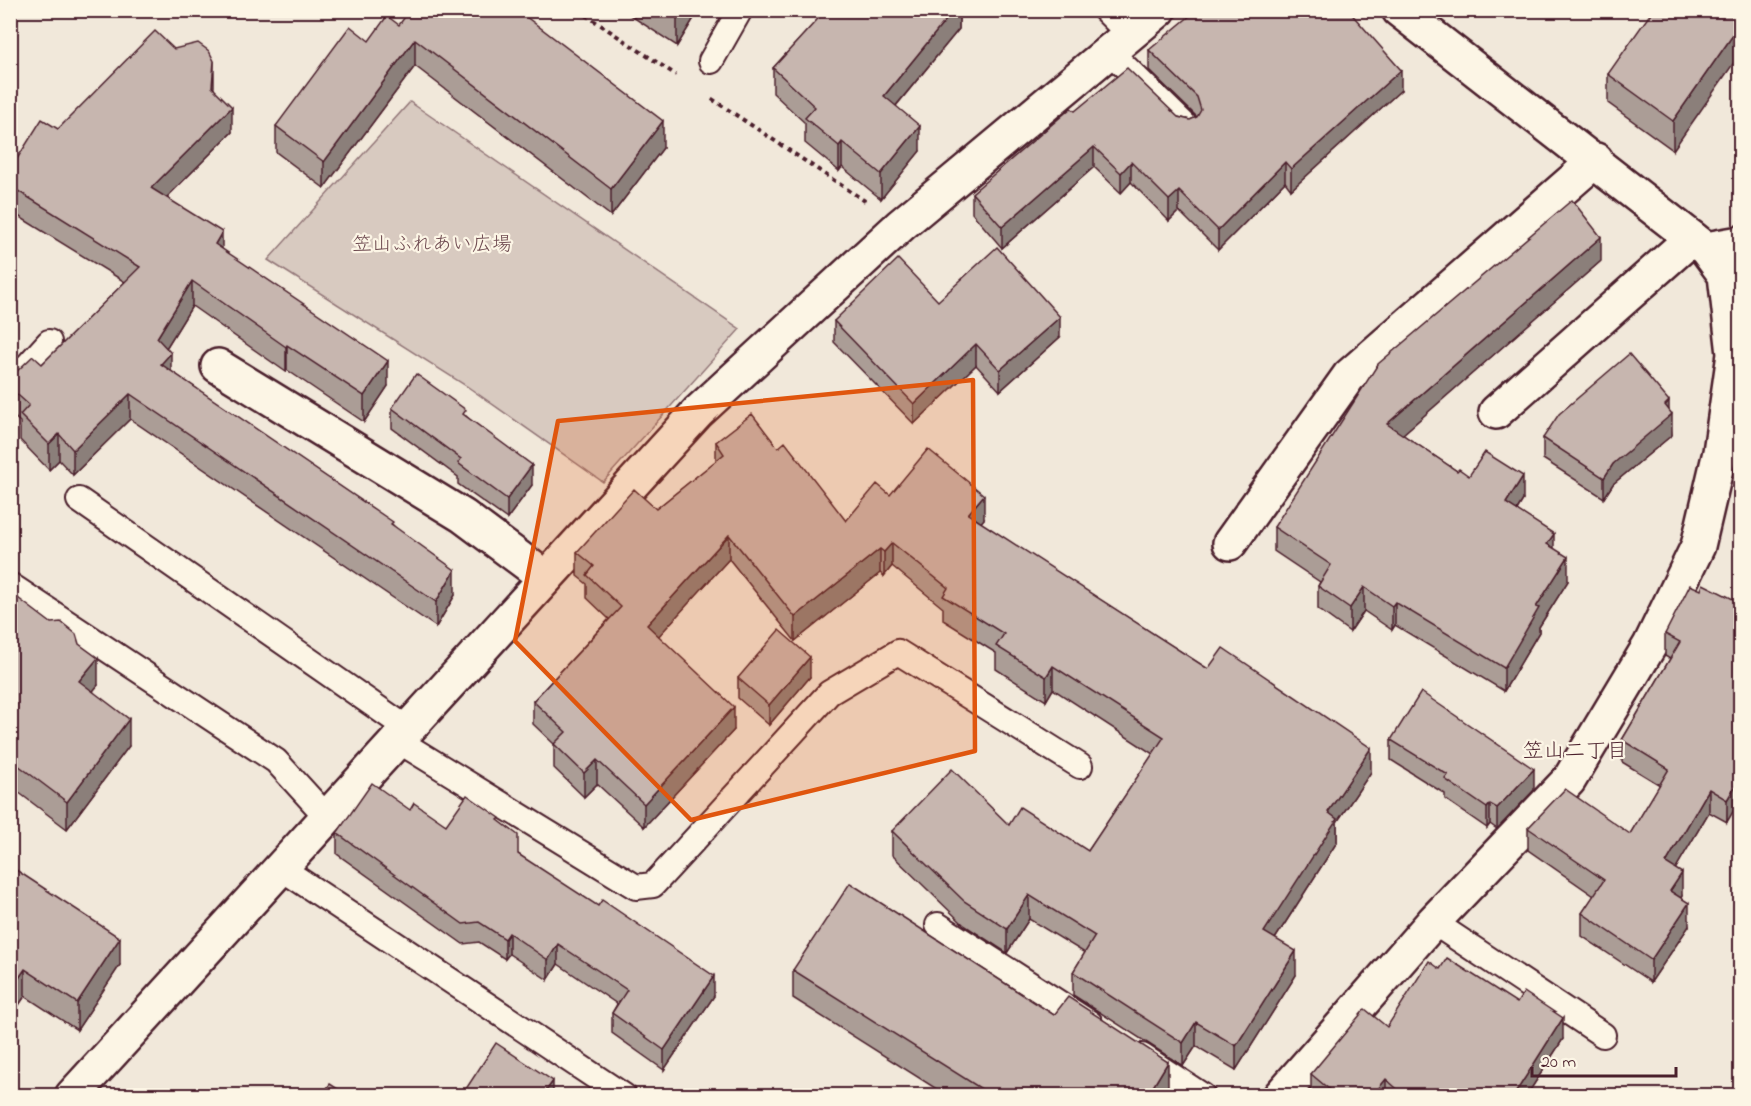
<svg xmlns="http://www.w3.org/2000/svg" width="1751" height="1106" font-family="'Indie Flower','Klee One',sans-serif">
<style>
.green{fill:#d8cac0;stroke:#917476;stroke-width:1.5}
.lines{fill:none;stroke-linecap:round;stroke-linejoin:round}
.service-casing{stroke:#4a1f2b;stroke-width:28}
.minor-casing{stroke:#4a1f2b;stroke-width:38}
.path{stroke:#4a1f2b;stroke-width:4;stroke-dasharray:4.5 4.5;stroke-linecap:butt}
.service{stroke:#fcf5e5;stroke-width:24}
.minor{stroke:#fcf5e5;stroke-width:33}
.wall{fill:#ab9d96;stroke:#4a1f2b;stroke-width:1.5}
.shaded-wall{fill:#8b7f7a;stroke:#4a1f2b;stroke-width:1.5}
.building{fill:#c7b6af;stroke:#4a1f2b;stroke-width:1.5}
.marked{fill:#e0560e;fill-opacity:0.2;stroke:#e0560e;stroke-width:4.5;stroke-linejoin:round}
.labels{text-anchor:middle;stroke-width:4.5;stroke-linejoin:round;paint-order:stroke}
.park-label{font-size:20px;fill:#6e4a50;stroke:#fcf5e5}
.neighbourhood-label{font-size:21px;fill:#4a1f2b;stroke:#fcf5e5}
</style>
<rect width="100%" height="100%" fill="#f1e8da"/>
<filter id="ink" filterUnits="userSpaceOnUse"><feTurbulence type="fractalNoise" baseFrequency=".0167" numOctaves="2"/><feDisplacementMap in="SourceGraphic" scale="12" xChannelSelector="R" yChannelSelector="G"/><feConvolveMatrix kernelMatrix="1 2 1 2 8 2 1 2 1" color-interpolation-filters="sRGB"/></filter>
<g filter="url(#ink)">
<polygon class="green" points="410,102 740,329 603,482 468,387 268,260"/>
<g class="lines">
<g class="service-casing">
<g id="service">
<polyline points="1105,10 1129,34"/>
<polyline points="1109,51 1187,127"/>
<polyline points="711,61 740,10"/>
<polyline points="10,385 49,342"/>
<polyline points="79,500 408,729"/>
<polyline points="10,585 276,761 327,817"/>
<polyline points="397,740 636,887 653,885 829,693 898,652 1080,766"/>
<polyline points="281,868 624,1096"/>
<polyline points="1433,922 1603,1035"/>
<polyline points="938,925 1090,1023"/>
<polyline points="1142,1056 1203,1096"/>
</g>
</g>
<g class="minor-casing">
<g id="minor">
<polyline points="1706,249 1740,243"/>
<polyline points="218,366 463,516 546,578"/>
<polyline points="1496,412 1692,238"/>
<polyline points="1230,543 1349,376 1596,160"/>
<polyline points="72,1096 698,412 901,225 1159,10"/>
<polyline points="1280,1096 1433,922 1569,780 1650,645 1698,546 1720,452 1734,354 1725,275 1706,249 1399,10"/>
</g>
</g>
<g class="path">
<polyline points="578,10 676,75"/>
<polyline points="712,99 865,201"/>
</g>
<use href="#service" class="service"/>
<use href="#minor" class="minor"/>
</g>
<g class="wall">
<polygon points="622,10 699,10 677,46"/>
<polygon points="812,10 959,10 959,29 896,106 920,151 881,199 842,167 839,171 805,143 805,123 773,93 773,68 820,17"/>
<polygon points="1740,10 1673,150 1608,103 1608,74"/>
<polygon points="399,25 663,148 611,216 415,66 324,188 276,152 276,126 369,41"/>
<polygon points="1149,50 1401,90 1291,190 1285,182 1218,250 1179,211 1169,221 1131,182 1121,193 1094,167 1002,248 972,213 972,193 1075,111 1178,117 1190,120 1197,117 1149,70"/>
<polygon points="214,89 232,132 167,197 222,249 388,386 364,422 287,370 286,372 192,306 166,348 171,371 393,525 455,595 436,627 130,419 73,475 59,460 49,470 20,440 20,422 10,413 10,373 15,373 42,364 125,282 10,211 10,170 58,129"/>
<polygon points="1601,261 1402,434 1457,471 1523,500 1517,510 1554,549 1568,581 1539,627 1539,632 1504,691 1395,625 1392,630 1364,611 1350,632 1318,609 1318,586 1320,582 1274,551 1274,527"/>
<polygon points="834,321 1060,337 1000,391 976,365 914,424 834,342"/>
<polygon points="392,408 466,416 532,485 507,519 458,484 458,477 392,428"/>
<polygon points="1669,411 1672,435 1613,484 1604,498 1543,459 1543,438"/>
<polygon points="716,442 778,448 846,521 890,495 984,519 980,523 1208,669 1371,772 1337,822 1337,842 1275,939 1296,975 1236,1070 1196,1046 1183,1066 1073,995 1073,972 1085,953 1029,919 1007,953 964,925 892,855 892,831 1009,825 1088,851 1153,754 1053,689 1046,701 996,669 996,653 943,620 943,608 892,566 884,576 880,573 795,641 729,559 658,636 734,730 644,827 597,784 584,797 554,768 554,744 533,724 533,701 609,619 587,598 587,584 577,576 577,552 656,509 716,461"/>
<polygon points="1701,590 1737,601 1727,822 1709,812 1675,869 1682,896 1680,898 1689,926 1651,982 1582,936 1582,913 1594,896 1528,850 1528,828 1630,834 1660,785 1622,762 1622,740 1670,659 1665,656 1665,634"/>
<polygon points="10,592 98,685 93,691 129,746 67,829 10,786"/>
<polygon points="810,677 769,725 738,698 738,678"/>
<polygon points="1391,740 1534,790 1497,829 1490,824 1487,828 1445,799 1445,794 1391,760"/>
<polygon points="410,810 446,825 500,822 518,854 714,996 664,1070 612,1033 612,1013 617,1004 558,964 548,980 509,954 505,959 479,942 463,944 337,854 337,833"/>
<polygon points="10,866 120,965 77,1030 25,996 10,1018"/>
<polygon points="1440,969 1563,1039 1527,1095 1311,1095 1311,1074 1387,1027"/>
<polygon points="793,970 1054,1015 1168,1091 1165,1095 946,1095 793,998"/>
</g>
<g class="shaded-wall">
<polygon points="681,10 699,10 677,46 677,17"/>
<polygon points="954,10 959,10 959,29 884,120 884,96"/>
<polygon points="1740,25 1740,54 1673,150 1673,121"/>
<polygon points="415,39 415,66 324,188 324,162"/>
<polygon points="214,61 214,86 212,112 212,87"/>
<polygon points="1401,70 1401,90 1291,190 1291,169"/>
<polygon points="232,107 232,132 151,213 151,188"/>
<polygon points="663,121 663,148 611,216 611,189"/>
<polygon points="920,126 920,151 881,199 881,174"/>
<polygon points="842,142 842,167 839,171 839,146"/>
<polygon points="1094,147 1094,167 1002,248 1002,227"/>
<polygon points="1131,162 1131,182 1121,193 1121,173"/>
<polygon points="1285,162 1285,182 1218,250 1218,230"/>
<polygon points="1179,191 1179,211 1169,221 1169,200"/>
<polygon points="222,232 222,257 215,244"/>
<polygon points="1601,237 1601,261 1387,448 1387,424"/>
<polygon points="192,281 192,306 157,363 157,338"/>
<polygon points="1060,317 1060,337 1000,391 1000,370"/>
<polygon points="13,335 13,361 10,364 10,339"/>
<polygon points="976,344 976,365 914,424 914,404"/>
<polygon points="287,345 287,370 286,372 286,347"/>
<polygon points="171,353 171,378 161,364"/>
<polygon points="388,361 388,386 364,422 364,396"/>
<polygon points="130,394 130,419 73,475 73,450"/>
<polygon points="1669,401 1669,417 1672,414 1672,435 1613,484 1604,498 1604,478 1613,464"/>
<polygon points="59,434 59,460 49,470 49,444"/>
<polygon points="532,465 532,485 507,519 507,499"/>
<polygon points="1523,476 1523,500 1506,527 1506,503"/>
<polygon points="984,495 984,519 968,538 968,514"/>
<polygon points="1554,534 1554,558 1547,544"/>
<polygon points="729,535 729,559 647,649 647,625"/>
<polygon points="892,543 892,566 884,576 884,552"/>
<polygon points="880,549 880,573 795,641 795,617"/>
<polygon points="1568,557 1568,581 1539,627 1539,632 1504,691 1504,668 1536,607"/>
<polygon points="455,570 455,595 436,627 436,602"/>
<polygon points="1364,587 1364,611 1350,632 1350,608"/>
<polygon points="1395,602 1395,625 1392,630 1392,606"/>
<polygon points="810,657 810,677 769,725 769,705"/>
<polygon points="98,658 98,685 79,708 79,681"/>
<polygon points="1053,666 1053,689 1046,701 1046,677"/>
<polygon points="734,707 734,730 644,827 644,804"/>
<polygon points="129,719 129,746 67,829 67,802"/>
<polygon points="1371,748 1371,772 1337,822 1337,842 1264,956 1264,932 1328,812"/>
<polygon points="597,760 597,784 584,797 584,773"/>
<polygon points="1534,769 1534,790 1497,829 1497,808"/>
<polygon points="1740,778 1740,800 1727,822 1727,800"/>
<polygon points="1709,789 1709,812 1666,885 1666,863"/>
<polygon points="1490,804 1490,824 1487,828 1487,808"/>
<polygon points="1682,873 1682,896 1670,913 1670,891"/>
<polygon points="1029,895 1029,919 1007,953 1007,929"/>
<polygon points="1689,903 1689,926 1651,982 1651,960"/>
<polygon points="509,933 509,954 505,959 505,939"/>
<polygon points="120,938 120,965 77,1030 77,1003"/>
<polygon points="558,944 558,964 548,980 548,960"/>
<polygon points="1296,951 1296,975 1236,1070 1236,1046"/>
<polygon points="25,969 25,996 10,1018 10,991"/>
<polygon points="714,976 714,996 664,1070 664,1050"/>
<polygon points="1563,1018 1563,1039 1527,1095 1514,1095"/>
<polygon points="1196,1022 1196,1046 1183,1066 1183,1043"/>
<polygon points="1168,1062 1168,1091 1165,1095 1148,1095"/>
<polygon points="1386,1079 1386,1095 1373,1095"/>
<polygon points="553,1081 553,1095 543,1095"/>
</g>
<g class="building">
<polygon points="410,10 517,10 663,121 611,189 415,39 324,162 276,126 350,26 369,41 387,16 399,25"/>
<polygon points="666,10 681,10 677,17"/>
<polygon points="826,10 954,10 884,96 920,126 881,174 842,142 839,146 805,118 815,107 773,68"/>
<polygon points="1197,10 1348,10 1401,70 1291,169 1285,162 1218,230 1179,191 1169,200 1131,162 1121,173 1094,147 1002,227 972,193 1071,108 1075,111 1127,68 1178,117 1190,120 1197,117 1201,110 1197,97 1149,50"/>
<polygon points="1653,10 1740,10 1740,25 1673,121 1608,74"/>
<polygon points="155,31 174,49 198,43 209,51 214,61 212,87 232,107 151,188 222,232 215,244 388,361 364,396 287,345 286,347 192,281 157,338 171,353 161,364 393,522 391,524 455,570 436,602 130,394 73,450 59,434 49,444 20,415 29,405 10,388 10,373 15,373 33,356 42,364 140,267 10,186 10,170 42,119 58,129"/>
<polygon points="1572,200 1601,237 1387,424 1457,471 1459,469 1469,476 1485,452 1523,476 1506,503 1554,534 1547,544 1568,557 1536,607 1539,608 1504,668 1395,602 1392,606 1364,587 1350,608 1318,586 1331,565 1274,527 1378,364"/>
<polygon points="997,247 1060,317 1000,370 976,344 914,404 834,321 898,259 938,301"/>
<polygon points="1629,354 1669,401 1665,405 1672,414 1613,464 1604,478 1543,438 1559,414"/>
<polygon points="416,374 466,410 463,414 532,465 507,499 458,463 461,459 392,408"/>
<polygon points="752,414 778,448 785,442 846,521 877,484 890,495 928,449 984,495 968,514 1208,669 1223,648 1371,748 1328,812 1337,819 1264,932 1296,951 1236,1046 1196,1022 1183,1043 1073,972 1095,936 1029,895 1007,929 964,901 892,831 952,769 1009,825 1020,807 1088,851 1164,737 1053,666 1046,677 996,646 1004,634 943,596 948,588 892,543 884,552 880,549 795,617 729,535 647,625 734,707 644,804 597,760 584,773 554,744 566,732 533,701 621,607 587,575 594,566 577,552 634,489 656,509 724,454 716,442"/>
<polygon points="1703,584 1737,601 1740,595 1740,778 1727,800 1709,789 1666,863 1682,873 1670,891 1689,903 1651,960 1582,913 1604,880 1528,828 1565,789 1630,834 1669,769 1622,740 1680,642 1665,634 1690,585 1701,590"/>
<polygon points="10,592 51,623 61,622 76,634 79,644 98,658 79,681 129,719 67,802 10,759"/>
<polygon points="779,630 810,657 769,705 738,678"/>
<polygon points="1421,692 1534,769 1497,808 1490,804 1487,808 1445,779 1448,775 1391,740"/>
<polygon points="372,783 410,810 414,803 446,825 467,795 500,818 498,820 518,835 518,854 598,906 602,900 714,976 664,1050 612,1013 627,990 558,944 548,960 509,933 505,939 479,922 463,924 337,833"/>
<polygon points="10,866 120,938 77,1003 25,969 10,991"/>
<polygon points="850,883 1054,1015 1068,997 1168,1062 1148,1095 991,1095 793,970"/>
<polygon points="1447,958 1517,1003 1524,992 1563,1018 1514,1095 1404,1095 1386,1079 1373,1095 1336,1095 1311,1074 1365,1009 1387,1027 1429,961 1440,969"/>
<polygon points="496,1043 553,1081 543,1095 462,1095"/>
<polygon points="330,1084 347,1095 322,1095"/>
</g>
</g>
<path class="marked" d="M 973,380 L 975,751 L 691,820 L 515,641 L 558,421 Z"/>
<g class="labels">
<g class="park-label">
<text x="432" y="250">笠山ふれあい広場</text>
</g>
<g class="neighbourhood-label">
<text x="1575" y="757">笠山二丁目</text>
</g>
</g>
<rect width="1751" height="1106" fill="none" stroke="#fcf5e5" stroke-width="36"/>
<rect x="18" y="18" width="1715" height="1070" fill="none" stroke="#4a1f2b" stroke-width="2" filter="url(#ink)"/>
<path d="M1532 1067v9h144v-9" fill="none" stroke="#4a1f2b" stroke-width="3"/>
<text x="1541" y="1067" font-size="18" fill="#4a1f2b" stroke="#fcf5e5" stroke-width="4.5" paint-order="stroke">20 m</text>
</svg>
